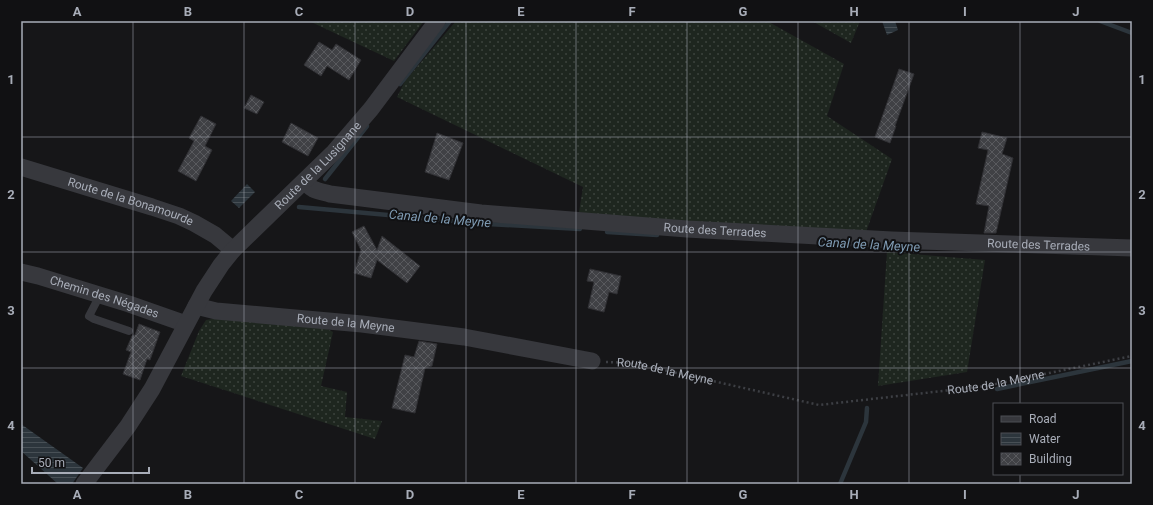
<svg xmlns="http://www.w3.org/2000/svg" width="1153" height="505" font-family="Roboto,sans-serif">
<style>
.grass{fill:url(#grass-dots)}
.water{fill:url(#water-rules)}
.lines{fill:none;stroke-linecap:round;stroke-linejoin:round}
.stream{stroke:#2c353c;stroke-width:4.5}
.building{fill:url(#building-cross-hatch);stroke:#303034}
.path{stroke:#3d3f44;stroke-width:2.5;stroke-dasharray:2 3;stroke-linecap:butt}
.service{stroke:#37383d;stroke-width:8}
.minor{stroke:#37383d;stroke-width:17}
.grid{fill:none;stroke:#a8adb8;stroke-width:1;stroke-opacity:0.55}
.labels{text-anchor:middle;stroke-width:4;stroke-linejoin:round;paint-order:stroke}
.street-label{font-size:12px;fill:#a8adb8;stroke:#111113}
.water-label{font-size:13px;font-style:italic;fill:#7f9bb3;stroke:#111113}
.neatline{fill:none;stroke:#a8adb8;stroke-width:1.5}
.grid-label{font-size:13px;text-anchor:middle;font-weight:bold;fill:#a8adb8}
</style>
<defs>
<pattern id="grass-dots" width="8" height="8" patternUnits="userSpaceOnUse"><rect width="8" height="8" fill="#1e261f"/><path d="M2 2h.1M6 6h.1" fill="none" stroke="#3c433d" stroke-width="1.8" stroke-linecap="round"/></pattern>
<pattern id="water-rules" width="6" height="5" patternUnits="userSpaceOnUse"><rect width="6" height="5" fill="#2c353c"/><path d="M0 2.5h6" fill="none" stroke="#485056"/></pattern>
<pattern id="building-cross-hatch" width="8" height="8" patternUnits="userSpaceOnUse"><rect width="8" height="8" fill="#404145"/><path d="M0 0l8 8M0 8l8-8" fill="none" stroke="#595a5e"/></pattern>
</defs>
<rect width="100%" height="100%" fill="#161618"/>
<g class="grass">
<polygon points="309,21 424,21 394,61"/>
<polygon points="456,21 767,21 844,64 827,116 892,159 866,232 603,217 579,212 583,187 397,97 405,81"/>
<polygon points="812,21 860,21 851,43"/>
<polygon points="887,252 985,260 967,372 878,386"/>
<polygon points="218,318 325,328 333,332 321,386 347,392 345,417 382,421 375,439 181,376 199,331 206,320"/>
</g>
<g class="water">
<polygon points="882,21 895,21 898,30 887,35"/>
<polygon points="247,184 255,192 239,208 231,201"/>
<polygon points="21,424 83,468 72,484 58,484 21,451"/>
</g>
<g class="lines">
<g class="stream">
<polyline points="1100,21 1132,33"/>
<polyline points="400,84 450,21"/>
<polyline points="325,179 367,126"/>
<polyline points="299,207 488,224 580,229"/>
<polyline points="607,232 657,235"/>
<polyline points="997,389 1132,361"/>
<polyline points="840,484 866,422 867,408"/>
</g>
</g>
<g class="building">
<polygon points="319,42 332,50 336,44 361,60 349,80 327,66 321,76 304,65"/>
<polygon points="899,69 914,74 895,126 896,126 890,143 875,137"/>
<polygon points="251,95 264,102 257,114 244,108"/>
<polygon points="201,116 216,124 205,146 212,150 196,181 178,171 194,141 189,138"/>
<polygon points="291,123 318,138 308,156 282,142"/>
<polygon points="982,132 1007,138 1002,154 1013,158 996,233 984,233 989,206 976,204 988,150 978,148"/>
<polygon points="437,133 463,143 449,180 425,172"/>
<polygon points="364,226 377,250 382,236 420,266 407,283 377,260 371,278 354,273 361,250 352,232"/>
<polygon points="590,269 621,276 617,294 609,292 604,312 588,308 594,282 587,281"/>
<polygon points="139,324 160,332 150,360 147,359 140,380 123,374 131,352 126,350 132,336 135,335"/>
<polygon points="419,341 437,344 432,366 425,368 415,413 392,408 405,355 414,357"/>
</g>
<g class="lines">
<path class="path" id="s1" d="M 606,362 L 633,363 L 819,405 L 986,386 L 1132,356"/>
<polyline class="service" points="100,295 89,316 94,319 129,331"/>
<g class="minor">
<path id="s2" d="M 21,167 L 152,207 L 179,216 L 194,223 L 215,235 L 233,250"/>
<path id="s3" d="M 305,181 C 311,191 319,191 330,194 L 481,213 L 687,229 L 892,240 L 1132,248"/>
<path id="s4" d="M 21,272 L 38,276 L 129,304 L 186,324"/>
<path id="s5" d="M 196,306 L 216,311 L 362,324 L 464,337 L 592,361"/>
<path id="s6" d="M 84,484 L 128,426 L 152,389 L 204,291 L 221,265 L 233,250 L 334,152 L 371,109 L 437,21"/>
</g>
</g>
<path class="grid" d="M 133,21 L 133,484M 244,21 L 244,484M 355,21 L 355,484M 466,21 L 466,484M 576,21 L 576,484M 687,21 L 687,484M 798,21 L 798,484M 909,21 L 909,484M 1020,21 L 1020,404M 21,137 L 1132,137M 21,252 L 1132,252M 21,368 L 1132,368M 1020,474 L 1020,484"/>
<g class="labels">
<g class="street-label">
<text dy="4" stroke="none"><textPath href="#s6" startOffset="398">Route de la Lusignane</textPath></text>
<text dy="4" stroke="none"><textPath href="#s2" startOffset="115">Route de la Bonamourde</textPath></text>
<text dy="4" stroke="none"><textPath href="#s3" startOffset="416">Route des Terrades</textPath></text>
<text dy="4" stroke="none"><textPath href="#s3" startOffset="740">Route des Terrades</textPath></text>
<text dy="4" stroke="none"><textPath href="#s4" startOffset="87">Chemin des Négades</textPath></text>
<text dy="4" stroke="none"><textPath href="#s5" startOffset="151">Route de la Meyne</textPath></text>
<text dy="4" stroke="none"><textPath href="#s1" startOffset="60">Route de la Meyne</textPath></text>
<text dy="4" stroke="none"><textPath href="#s1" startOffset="396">Route de la Meyne</textPath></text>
</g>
<g class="water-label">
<text transform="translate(440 218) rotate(5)" y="5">Canal de la Meyne</text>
<text transform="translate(869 244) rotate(3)" y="5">Canal de la Meyne</text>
</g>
</g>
<rect width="1153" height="505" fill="none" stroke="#111113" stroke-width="44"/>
<rect x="993" y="403" width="130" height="72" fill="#111113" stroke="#4d4f55"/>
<rect x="1001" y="416" width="20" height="6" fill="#37383d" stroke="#4d4f55"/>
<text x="1029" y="423" font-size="12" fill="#a8adb8">Road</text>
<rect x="1001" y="433" width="20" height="12" fill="url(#water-rules)" stroke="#4d4f55"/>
<text x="1029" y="443" font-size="12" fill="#a8adb8">Water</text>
<rect x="1001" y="453" width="20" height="12" fill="url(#building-cross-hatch)" stroke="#4d4f55"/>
<text x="1029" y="463" font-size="12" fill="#a8adb8">Building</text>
<path d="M32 467v6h117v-6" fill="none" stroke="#a8adb8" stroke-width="2"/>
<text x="38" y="467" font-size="12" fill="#a8adb8" stroke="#111113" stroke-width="3" paint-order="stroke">50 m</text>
<rect x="22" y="22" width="1109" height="461" class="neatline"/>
<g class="grid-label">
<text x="77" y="16">A</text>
<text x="188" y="16">B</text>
<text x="299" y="16">C</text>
<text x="410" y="16">D</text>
<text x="521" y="16">E</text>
<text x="632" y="16">F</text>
<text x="743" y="16">G</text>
<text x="854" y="16">H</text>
<text x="965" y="16">I</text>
<text x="1076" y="16">J</text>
<text x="11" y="84">1</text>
<text x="1142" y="84">1</text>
<text x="11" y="199">2</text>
<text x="1142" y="199">2</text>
<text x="11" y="315">3</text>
<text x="1142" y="315">3</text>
<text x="11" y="430">4</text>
<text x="1142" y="430">4</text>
<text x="77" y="499">A</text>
<text x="188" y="499">B</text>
<text x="299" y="499">C</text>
<text x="410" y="499">D</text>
<text x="521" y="499">E</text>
<text x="632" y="499">F</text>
<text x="743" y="499">G</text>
<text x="854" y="499">H</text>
<text x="965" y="499">I</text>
<text x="1076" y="499">J</text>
</g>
</svg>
